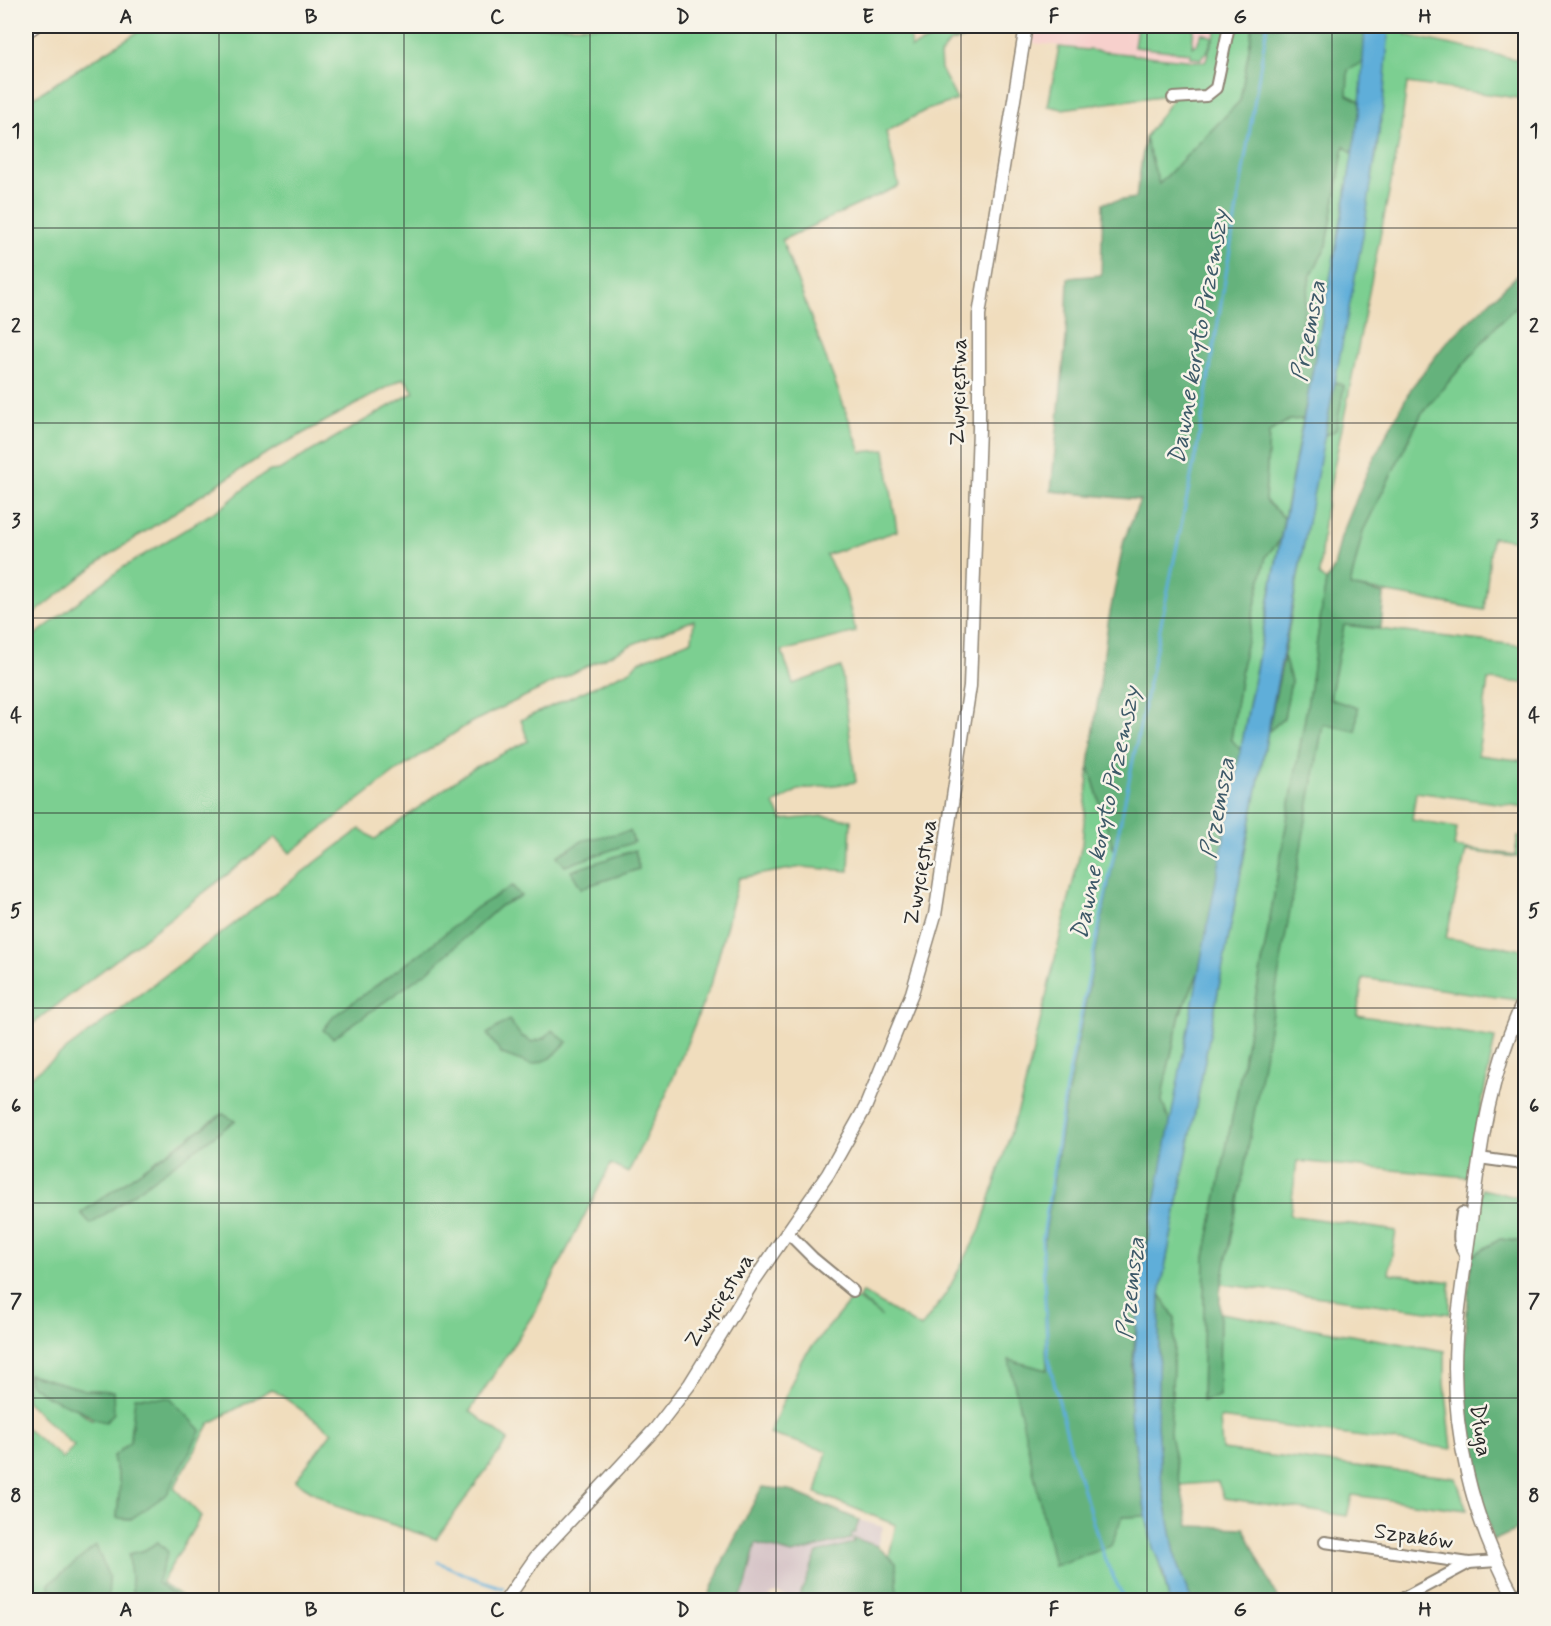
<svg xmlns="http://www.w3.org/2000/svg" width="1551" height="1626" font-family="Mynerve,sans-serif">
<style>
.built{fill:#f7d0cc}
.industrial{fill:#d2bec3}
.green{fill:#7ccf91;stroke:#547d5e;stroke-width:1.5;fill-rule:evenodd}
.forest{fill:#65b27b;stroke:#486e53;stroke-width:1.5}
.water{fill:#5faed9;stroke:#456c82;stroke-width:1.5}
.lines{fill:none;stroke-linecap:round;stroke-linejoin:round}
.stream{stroke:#5faed9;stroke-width:3}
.minor-casing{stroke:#8e8474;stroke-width:14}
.tertiary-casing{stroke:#8e8474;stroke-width:15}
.minor{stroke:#fff;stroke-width:10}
.tertiary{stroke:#fff;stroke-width:12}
.grid{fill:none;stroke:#2b2b2b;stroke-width:1.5;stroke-opacity:0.55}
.labels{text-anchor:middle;stroke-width:5;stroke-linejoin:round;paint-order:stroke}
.street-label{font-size:22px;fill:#2b2b2b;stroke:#f7f3e8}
.water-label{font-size:24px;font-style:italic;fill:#3d5968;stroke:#f7f3e8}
.neatline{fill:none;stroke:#2b2b2b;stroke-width:2}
.grid-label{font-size:20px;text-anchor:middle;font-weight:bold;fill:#2b2b2b}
</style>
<rect width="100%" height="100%" fill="#f7f3e8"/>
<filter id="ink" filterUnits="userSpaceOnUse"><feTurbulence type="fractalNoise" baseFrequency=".0167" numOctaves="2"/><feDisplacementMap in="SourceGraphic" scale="12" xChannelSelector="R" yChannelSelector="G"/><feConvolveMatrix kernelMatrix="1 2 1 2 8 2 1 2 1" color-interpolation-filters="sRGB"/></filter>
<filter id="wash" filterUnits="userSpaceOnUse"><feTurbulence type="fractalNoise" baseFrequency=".008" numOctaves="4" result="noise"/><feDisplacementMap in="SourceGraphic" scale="24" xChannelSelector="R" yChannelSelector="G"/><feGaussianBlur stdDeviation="1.35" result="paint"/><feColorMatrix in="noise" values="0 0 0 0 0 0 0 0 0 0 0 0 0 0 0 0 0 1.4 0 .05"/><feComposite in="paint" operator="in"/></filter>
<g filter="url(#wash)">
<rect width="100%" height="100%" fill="#f0ddbd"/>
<polygon class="built" points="1033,26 1218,26 1205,62 1032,43"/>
<polygon class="industrial" points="859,1520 883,1527 877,1546 853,1543 817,1553 798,1600 776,1593 771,1595 768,1600 739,1600 746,1585 756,1543 855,1533"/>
<g class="green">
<path d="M 147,26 L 909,26 L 911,48 L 958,26 L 969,26 L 968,38 L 950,42 L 940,55 L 941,69 L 957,100 L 924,111 L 886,132 L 899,186 L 782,240 L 861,452 L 885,450 L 897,531 L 826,555 L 845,590 L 856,632 L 782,651 L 793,684 L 841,667 L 856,782 L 798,790 L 774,804 L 782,820 L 822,816 L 851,820 L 849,871 L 802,867 L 739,878 L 712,981 L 667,1093 L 628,1173 L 611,1164 L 536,1310 L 470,1411 L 508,1440 L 436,1539 L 336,1506 L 295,1481 L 332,1432 L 272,1389 L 210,1423 L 174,1488 L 201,1516 L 161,1583 L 187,1600 L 181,1600 L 157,1583 L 158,1542 L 145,1550 L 129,1554 L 133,1600 L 108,1600 L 109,1578 L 96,1546 L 49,1584 L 49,1600 L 26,1600 L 26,1428 L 63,1459 L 74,1446 L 26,1401 L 26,1080 L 360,829 L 375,839 L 472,769 L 528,741 L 521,720 L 631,670 L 638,662 L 692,640 L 694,620 L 633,644 L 470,723 L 395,772 L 290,853 L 276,837 L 26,1029 L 26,642 L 122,568 L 224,506 L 253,481 L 270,471 L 279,470 L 414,392 L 404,378 L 260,457 L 106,557 L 26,620 L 26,102 ZM 635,851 L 639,869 L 581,888 ZM 513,886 L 520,896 L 500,906 L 428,971 L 334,1037 L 324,1030 L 334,1016 L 428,948 L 473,910 ZM 522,1036 L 532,1042 L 545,1038 L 567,1042 L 551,1058 ZM 222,1114 L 234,1121 L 91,1224 L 81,1213 ZM 29,1374 L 85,1390 L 113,1391 L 92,1420 ZM 131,1424 L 131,1519 L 117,1518 L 120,1484 L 113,1457 L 130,1442 Z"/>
<polygon points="1137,26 1194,28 1192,47 1197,44 1202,33 1213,37 1207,52 1200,59 1190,57 1190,53 1134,47"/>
<polygon points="1218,26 1253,26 1240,101 1159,184 1145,138 1176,94 1062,109 1048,106 1059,47 1205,62"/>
<polygon points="1389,26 1407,26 1406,35 1525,61 1525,99 1407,83 1400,137 1325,512 1319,575 1326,581 1307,707 1261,969 1205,1257 1202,1401 1219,1396 1220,1313 1445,1351 1445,1383 1452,1449 1220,1418 1222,1450 1456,1478 1467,1510 1352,1495 1347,1516 1224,1498 1218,1482 1180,1485 1170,1435 1175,1318 1160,1294 1268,732 1284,718 1291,681 1284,656 1323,436 1336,430 1344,386 1334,382 1377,152"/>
<polygon points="1365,61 1360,101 1347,95 1348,70"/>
<polygon points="1344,145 1353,154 1318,346 1300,334 1310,277 1327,245"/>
<polygon points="1525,298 1525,542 1492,537 1484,610 1350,586 1363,531 1422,413 1498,324"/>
<polygon points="1303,419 1284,518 1265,500 1269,432 1289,420"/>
<polygon points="1280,540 1244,731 1241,750 1231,740 1244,654 1266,556"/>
<polygon points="1344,625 1525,646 1525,683 1488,680 1478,755 1525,761 1525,807 1416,792 1412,820 1457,828 1454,847 1515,855 1518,836 1525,838 1525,858 1466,851 1446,938 1525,950 1525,982 1517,1000 1363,978 1357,1015 1495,1038 1467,1177 1297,1161 1290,1215 1396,1231 1389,1273 1450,1282 1450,1314 1222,1284 1323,724 1356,731 1330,699"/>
<path d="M 1089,767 L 1115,854 L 1066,1103 L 1043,1249 L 1047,1370 L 1010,1360 L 1122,1517 L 1146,1516 C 1153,1545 1163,1572 1169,1600 L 898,1600 L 896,1563 L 889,1556 L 896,1525 L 816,1493 L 827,1451 L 769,1434 L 802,1359 L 850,1301 L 857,1299 L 882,1317 L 859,1298 L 862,1292 L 921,1328 L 947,1292 L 980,1230 L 1023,1094 L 1082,844 Z"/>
<polygon points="1199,971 1171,1127 1162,1101 1164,1086 1180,1016"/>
<polygon points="1482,1189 1525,1199 1525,1242 1500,1239 1472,1256"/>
</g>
<g class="forest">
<polygon points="1253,26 1365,26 1365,61 1348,70 1347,95 1360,101 1360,108 1353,154 1344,146 1327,245 1310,277 1300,334 1318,346 1303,419 1289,420 1269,432 1265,500 1284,518 1280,540 1266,556 1244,654 1231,739 1241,750 1240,766 1199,971 1180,1014 1164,1086 1162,1101 1171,1127 1141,1276 1132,1369 1130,1412 1146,1516 1122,1517 1111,1546 1054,1566 1009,1360 1047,1370 1043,1249 1066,1103 1115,854 1089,766 1108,623 1124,540 1140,500 1051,491 1066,338 1068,278 1101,275 1103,203 1136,198 1145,138 1159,184 1240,101"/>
<polygon points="1525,268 1525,298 1498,324 1422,413 1363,531 1350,586 1384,594 1381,628 1344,625 1330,699 1358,708 1356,731 1323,724 1245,1165 1220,1292 1219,1396 1202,1401 1205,1257 1261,969 1307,707 1326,581 1334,568 1341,537 1370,465 1412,387 1446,343"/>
<polygon points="1334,382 1344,386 1336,430 1323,436"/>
<polygon points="1284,656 1291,681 1284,718 1268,732"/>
<polygon points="630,831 634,842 565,866 557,856 584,840"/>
<polygon points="635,850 639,869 581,888 571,871"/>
<polygon points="512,886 521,896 500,906 428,971 333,1038 323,1030 334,1016 428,948 473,910"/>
<polygon points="509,1020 521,1036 532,1042 545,1038 552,1030 567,1042 551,1058 532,1065 502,1054 487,1034"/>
<polygon points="223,1114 235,1121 91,1224 81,1213"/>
<polygon points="1500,1239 1525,1242 1525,1526 1493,1541 1476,1476 1461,1379 1472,1256"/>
<polygon points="1160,1294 1175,1318 1170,1435 1189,1526 1244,1528 1278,1600 1191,1600 1177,1564 1162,1485 1157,1426"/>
<path d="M 28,1374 L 85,1390 L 113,1391 L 114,1413 L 106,1422 C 89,1419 93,1416 80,1410 C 56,1400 51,1401 29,1383 Z"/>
<polygon points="135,1397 170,1398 201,1430 167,1494 131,1519 117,1518 120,1484 113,1457 130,1442"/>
<polygon points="762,1487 789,1490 859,1520 855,1533 852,1533 851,1539 792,1554 756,1543 746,1585 739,1600 711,1600 710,1593 720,1567"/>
<polygon points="854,1538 877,1546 896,1563 898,1600 798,1600 817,1553 853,1543"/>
<polygon points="158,1542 168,1552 157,1583 181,1600 133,1600 129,1554 145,1550"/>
<polygon points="96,1546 109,1578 108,1600 49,1600 49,1584"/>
</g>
<polygon class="water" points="1365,26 1389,26 1383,106 1364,230 1160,1294 1157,1426 1162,1485 1177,1564 1191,1600 1169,1600 1163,1571 1153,1548 1146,1516 1130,1412 1141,1276 1344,205 1360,108"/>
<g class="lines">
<g class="stream">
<polyline points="438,1562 473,1578 503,1588"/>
<polyline points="519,1593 543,1599"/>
<polyline points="1125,1600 1105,1560 1073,1458 1048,1358 1042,1243 1066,1088 1198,443 1267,26"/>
</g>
</g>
</g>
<g filter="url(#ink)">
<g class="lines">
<g class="minor-casing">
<g id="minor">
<polyline points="1173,98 1206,96 1216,88 1229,26"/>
<polyline points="1479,1158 1515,1163"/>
<path d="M 1462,1213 C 1460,1228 1455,1245 1467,1256"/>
<polyline points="787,1232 813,1258 853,1291"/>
<polyline points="1325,1542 1469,1563 1497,1561"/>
<polyline points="1400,1600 1469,1563"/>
<polyline points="1500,1600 1512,1593"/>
</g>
</g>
<g class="tertiary-casing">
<g id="tertiary">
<polyline points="26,32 35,26"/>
<polyline points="506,1600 536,1557 656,1428 690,1384 751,1285 828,1174 865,1108 912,993 935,915 970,686 979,428 979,315 1026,26"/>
<path d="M 1516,1600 C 1472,1521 1450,1429 1456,1338 C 1459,1299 1466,1260 1471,1221 C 1481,1140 1490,1071 1526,996"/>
</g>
</g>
<use href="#minor" class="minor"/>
<use href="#tertiary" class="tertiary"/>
</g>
</g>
<path class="grid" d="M 219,26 L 219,1600M 404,26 L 404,1600M 590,26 L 590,1600M 776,26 L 776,1600M 961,26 L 961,1600M 1147,26 L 1147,1600M 1332,26 L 1332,1600M 26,228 L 1526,228M 26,423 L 1526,423M 26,618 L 1526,618M 26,813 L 1526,813M 26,1008 L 1526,1008M 26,1203 L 1526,1203M 26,1398 L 1526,1398"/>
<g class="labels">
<g class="street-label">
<text transform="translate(957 392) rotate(-89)" y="8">Zwycięstwa</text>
<text transform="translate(919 872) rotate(-80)" y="8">Zwycięstwa</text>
<text transform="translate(718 1300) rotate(-57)" y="8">Zwycięstwa</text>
<text transform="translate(1482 1430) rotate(82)" y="8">Długa</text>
<text transform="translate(1414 1535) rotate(8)" y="8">Szpaków</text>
</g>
<g class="water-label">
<text transform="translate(1308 331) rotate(-79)" y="8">Przemsza</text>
<text transform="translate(1198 337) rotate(-80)" y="8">Dawne koryto Przemszy</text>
<text transform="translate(1217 808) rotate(-79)" y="8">Przemsza</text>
<text transform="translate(1105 813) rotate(-78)" y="8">Dawne koryto Przemszy</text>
<text transform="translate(1130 1288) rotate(-83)" y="8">Przemsza</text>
</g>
</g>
<rect width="1551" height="1626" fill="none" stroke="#f7f3e8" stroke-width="66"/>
<rect x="33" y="33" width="1485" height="1560" class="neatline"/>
<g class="grid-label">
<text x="126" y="23">A</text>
<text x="311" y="23">B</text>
<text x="497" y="23">C</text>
<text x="683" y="23">D</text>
<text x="868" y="23">E</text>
<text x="1054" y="23">F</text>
<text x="1240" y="23">G</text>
<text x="1425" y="23">H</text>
<text x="16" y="137">1</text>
<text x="1534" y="137">1</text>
<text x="16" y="332">2</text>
<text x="1534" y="332">2</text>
<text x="16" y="527">3</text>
<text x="1534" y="527">3</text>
<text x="16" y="722">4</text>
<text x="1534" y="722">4</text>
<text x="16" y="917">5</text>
<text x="1534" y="917">5</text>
<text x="16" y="1112">6</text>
<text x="1534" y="1112">6</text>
<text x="16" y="1307">7</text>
<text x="1534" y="1307">7</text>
<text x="16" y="1502">8</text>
<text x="1534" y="1502">8</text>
<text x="126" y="1616">A</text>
<text x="311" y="1616">B</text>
<text x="497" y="1616">C</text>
<text x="683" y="1616">D</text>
<text x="868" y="1616">E</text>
<text x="1054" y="1616">F</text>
<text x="1240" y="1616">G</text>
<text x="1425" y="1616">H</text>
</g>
</svg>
